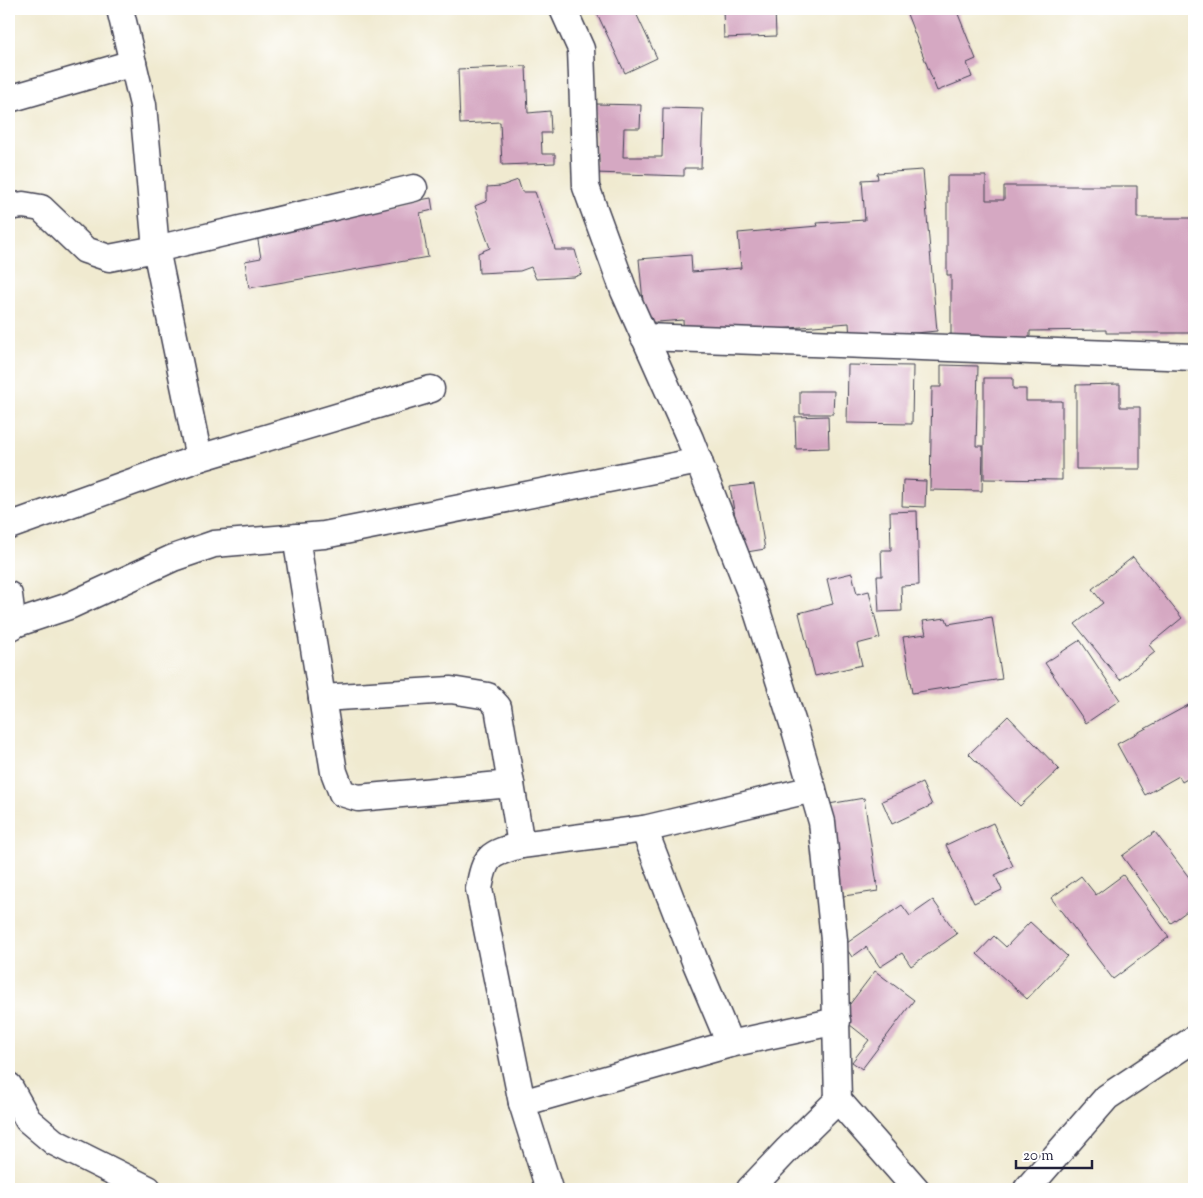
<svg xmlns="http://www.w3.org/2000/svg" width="1203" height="1198" font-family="'Sorts Mill Goudy',serif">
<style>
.building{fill:#d5a8c2}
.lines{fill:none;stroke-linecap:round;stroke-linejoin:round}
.minor-casing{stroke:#414051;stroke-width:29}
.minor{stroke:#fff;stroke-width:26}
</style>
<rect width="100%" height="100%" fill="#fff"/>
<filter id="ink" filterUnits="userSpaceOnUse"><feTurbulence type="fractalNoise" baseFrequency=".02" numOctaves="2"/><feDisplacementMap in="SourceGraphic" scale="10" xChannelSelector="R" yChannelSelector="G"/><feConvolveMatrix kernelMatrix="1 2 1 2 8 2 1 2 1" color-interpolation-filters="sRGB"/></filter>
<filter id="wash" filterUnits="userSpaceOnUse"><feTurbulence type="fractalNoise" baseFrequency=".0096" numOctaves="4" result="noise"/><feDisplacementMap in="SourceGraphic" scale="20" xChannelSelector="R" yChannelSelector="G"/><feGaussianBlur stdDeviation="1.12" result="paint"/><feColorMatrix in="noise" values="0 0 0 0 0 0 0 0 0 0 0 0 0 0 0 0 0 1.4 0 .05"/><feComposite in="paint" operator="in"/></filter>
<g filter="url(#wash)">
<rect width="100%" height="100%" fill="#f0ead0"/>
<g id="blocks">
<g class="building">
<polygon points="595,9 634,9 657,58 625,73"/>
<polygon points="723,9 775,9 776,36 724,38"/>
<polygon points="905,9 956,9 976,59 967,63 972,77 937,91"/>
<polygon points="526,66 528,113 550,111 551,133 541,133 542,154 555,154 555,163 502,165 500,122 460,124 458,69"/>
<polygon points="596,104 641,105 640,128 624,128 623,157 662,157 663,108 703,109 701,168 684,168 684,176 595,173"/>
<polygon points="923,170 937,331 850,339 849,323 684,337 683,320 645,323 639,259 691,255 692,272 741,268 738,233 818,226 817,223 865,220 862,180 878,179 877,173"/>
<polygon points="947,176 986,176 986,200 1004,200 1004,186 1137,186 1137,218 1194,218 1194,333 1106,333 1106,330 1030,331 1030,342 951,342 951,275 947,275"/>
<polygon points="518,180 522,192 535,192 554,244 555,250 575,250 582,274 574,277 536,279 531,267 520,271 479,273 478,253 490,248 475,206 487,201 487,187 501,186"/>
<polygon points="431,198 433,210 420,213 428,257 249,288 245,261 261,258 256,229"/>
<polygon points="848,365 913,366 912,424 847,423"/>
<polygon points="941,365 978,366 976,446 983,446 982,491 930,490 932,387 941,387"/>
<polygon points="984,378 1013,378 1013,389 1026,389 1026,401 1062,401 1062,480 984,479"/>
<polygon points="1120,384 1120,407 1140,407 1140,469 1076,469 1076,385"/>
<polygon points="800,391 834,391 833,414 800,414"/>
<polygon points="828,416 829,448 796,449 795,417"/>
<polygon points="903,480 926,481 925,507 902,506"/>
<polygon points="754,484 765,549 741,553 730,487"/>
<polygon points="917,511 919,585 901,586 902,611 879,612 877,576 882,576 881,550 891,550 890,512"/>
<polygon points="1133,557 1182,618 1149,645 1155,652 1120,680 1075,624 1103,603 1092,589"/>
<polygon points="852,573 857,594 869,591 880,638 857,644 862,665 815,676 799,613 833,604 827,579"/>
<polygon points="992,617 1002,679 912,693 903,637 926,634 923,621 946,618 948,624"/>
<polygon points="1080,640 1120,700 1086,723 1045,663"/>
<polygon points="1194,702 1194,775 1182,782 1179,776 1145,795 1117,744"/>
<polygon points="1008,716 1059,769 1020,806 969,754"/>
<polygon points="922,783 932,805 892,824 882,801"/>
<polygon points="864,798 878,891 837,897 823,805"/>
<polygon points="993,823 1013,866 995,875 1002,890 974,903 946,845"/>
<polygon points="1155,832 1194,884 1194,906 1171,923 1122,856"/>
<polygon points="1123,875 1169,937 1113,979 1051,898 1081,876 1096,895"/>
<polygon points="933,900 957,934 911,966 902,953 880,967 866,947 852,957 844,945 902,905 910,916"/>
<polygon points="1030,922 1067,956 1027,999 977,954 994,936 1006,947"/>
<polygon points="875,971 914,1000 862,1069 852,1062 869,1040 840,1017"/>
</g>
</g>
</g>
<g filter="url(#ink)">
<use href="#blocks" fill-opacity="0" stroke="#414051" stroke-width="1"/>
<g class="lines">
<g class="minor-casing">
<g id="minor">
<polyline points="120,9 143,105 156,249 199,458"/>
<polyline points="563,9 581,49 586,187 624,291 690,439 755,605 796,733 822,822 834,940 838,1100 916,1189"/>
<polyline points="9,99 133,63"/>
<polyline points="9,207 23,205 41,208 85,250 109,258 156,249 414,188"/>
<polyline points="644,337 1194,357"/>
<polyline points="9,526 199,458 431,389"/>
<polyline points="296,537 334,772 342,793 358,798 511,784 521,845 644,829 813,789"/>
<polyline points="9,595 13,626"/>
<polyline points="9,626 69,606 173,558 214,544 324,535 699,461"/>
<polyline points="322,698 451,690 488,696 498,707 511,784"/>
<polyline points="644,829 695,961 730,1044 837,1021"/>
<path d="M 521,845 C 489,854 485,855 479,889 L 522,1103"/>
<polyline points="9,1086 28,1120 54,1142 148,1189"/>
<polyline points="549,1189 522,1103 730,1044"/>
<polyline points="750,1189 788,1149 838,1100"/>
<polyline points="1027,1189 1107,1097 1194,1039"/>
</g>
</g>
<use href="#minor" class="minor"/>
</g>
</g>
<rect width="1203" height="1198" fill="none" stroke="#fff" stroke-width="30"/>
<path d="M1016 1160v8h76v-8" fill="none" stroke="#22223b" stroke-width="2.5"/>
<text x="1023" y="1160" font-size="15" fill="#22223b" stroke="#ffffff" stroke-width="4" paint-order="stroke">20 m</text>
</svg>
